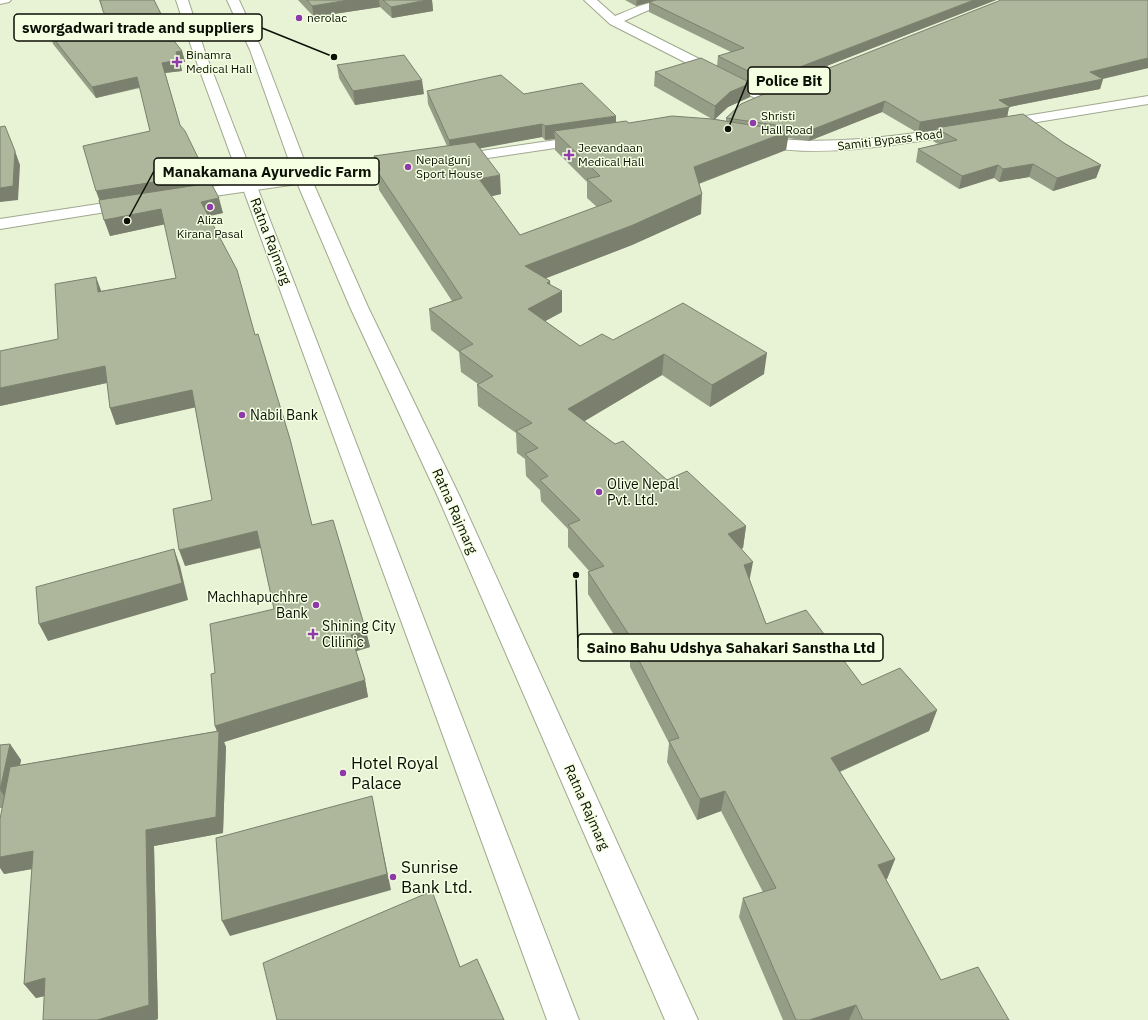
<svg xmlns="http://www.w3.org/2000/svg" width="1148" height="1020" font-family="'IBM Plex Sans',sans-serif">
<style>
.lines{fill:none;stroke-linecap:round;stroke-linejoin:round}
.minor-casing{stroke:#9fa88e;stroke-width:2}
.highway-casing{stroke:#9fa88e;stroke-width:2}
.minor{fill:#fff;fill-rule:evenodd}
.highway{fill:#fff;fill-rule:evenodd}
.wall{fill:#969d86;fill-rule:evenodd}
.shaded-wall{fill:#7a806d}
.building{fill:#aeb79c;stroke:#7a806d}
.poi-dot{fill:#8e3aa8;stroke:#f5ffe2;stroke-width:1.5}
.labels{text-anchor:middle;stroke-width:3;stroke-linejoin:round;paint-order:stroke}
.far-poi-label{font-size:12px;fill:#0c0f06;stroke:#f5ffe2;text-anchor:start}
.far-street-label{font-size:12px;fill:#0c0f06;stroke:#f5ffe2}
.street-label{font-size:14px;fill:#0c0f06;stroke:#f5ffe2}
.poi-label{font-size:14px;fill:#0c0f06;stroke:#f5ffe2;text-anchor:start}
.near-poi-label{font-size:17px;fill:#0c0f06;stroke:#f5ffe2;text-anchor:start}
.leader{fill:none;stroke:#0c0f06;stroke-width:1.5}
.callout-dot{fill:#0c0f06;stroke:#f5ffe2;stroke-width:1.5}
.callout{fill:#f5ffe2;stroke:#0c0f06;stroke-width:1.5}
.callout-label{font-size:15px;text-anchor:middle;font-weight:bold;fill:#0c0f06}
</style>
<rect width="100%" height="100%" fill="#e8f2d5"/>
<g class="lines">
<g class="minor-casing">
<g id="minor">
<polygon points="0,0 11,0 9,2 0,4"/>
<path d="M 584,0 L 597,0 L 615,16 C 639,6 651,0 677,0 L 675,2 L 651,9 L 624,21 L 769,94 L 771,97 L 769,100 L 759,100 L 610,24 Z"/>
<polygon points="1148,96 1148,104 1001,128 996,127 994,124 996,121 1001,120"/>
<path d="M 963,126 L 968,127 L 970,130 L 968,133 C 952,137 936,139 920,141 C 866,149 806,157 752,144 L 750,141 L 752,138 L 757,137 C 827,146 894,137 963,126 Z"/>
<polygon points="584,136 589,137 591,140 589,143 454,163 449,162 447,159 449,156 454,155"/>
<polygon points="404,161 409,162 411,165 409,168 187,200 182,198 179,195 182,192 187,190"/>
<polygon points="131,199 137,201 139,204 137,207 0,229 0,219"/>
</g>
</g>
<g class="highway-casing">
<g id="highway">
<polygon points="176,0 188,0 205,52 579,1020 547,1020 193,52"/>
<polygon points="227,0 239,0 262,50 311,178 368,307 460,497 698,1020 665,1020 438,497 350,307 295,178 250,50"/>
</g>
</g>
<use href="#minor" class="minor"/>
<use href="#highway" class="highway"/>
</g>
<g class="wall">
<polygon points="99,0 154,0 172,36 173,40 182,51 185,62 180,62 182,71 165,73 180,125 223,213 208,216 255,335 312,525 366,631 370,647 356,651 365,680 368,697 224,742 226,747 223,833 154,846 158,1019 155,1020 43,1020 45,996 36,998 24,984 32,869 4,874 2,808 0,808 0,745 10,744 21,760 20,765 217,731 215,726 215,673 274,609 261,548 185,566 212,500 195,407 116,425 110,408 107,383 0,406 58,339 101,291 176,278 165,224 110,236 99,200 150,131 140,88 96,98 53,44 50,34 108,24"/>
<polygon points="298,0 432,0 433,11 392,18 380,7 314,17"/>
<path d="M 625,0 L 996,0 L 765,90 L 751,83 L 750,97 L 728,107 L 715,119 L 726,121 L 726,118 L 1148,0 L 1148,68 L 1103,79 L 1100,89 L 1009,107 L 1007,117 L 1064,143 L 1101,165 L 1096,178 L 1053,191 L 1029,177 L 999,182 L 994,178 L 959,189 L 916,162 L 918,149 L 938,144 L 933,141 L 936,130 L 918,133 L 882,112 L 809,141 L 788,138 L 786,150 L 699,184 L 701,214 L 632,245 L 546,278 L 550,285 L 562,312 L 545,321 L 580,346 L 613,340 L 764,374 L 710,407 L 662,375 L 584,421 L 615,444 L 667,480 L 746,526 L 743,548 L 741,549 L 750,581 L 766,624 L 862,685 L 937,710 L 929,731 L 840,772 L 895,859 L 887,879 L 885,879 L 941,980 L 1009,1020 L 783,1020 L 739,917 L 743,898 L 763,892 L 721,811 L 697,820 L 667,762 L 669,743 L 630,667 L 630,660 L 588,594 L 588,572 L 590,572 L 568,547 L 568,529 L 541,501 L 540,490 L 526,476 L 525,459 L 517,453 L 516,433 L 478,406 L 477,385 L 478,384 L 461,372 L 459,352 L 431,330 L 429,309 L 452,301 L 379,190 L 378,178 L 376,175 L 374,156 L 447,146 L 428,104 L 427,91 L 524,94 L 616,122 L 629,123 L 712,119 L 654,86 L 655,72 L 717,66 L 718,56 L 731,52 L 649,12 L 649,2 L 636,6 ZM 542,137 L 545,140 L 555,139 L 555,150 L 587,182 L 587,198 L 597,207 L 520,235 L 491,196 L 501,194 L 479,148 Z"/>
<polygon points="337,65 424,94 355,105 339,78"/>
</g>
<g class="shaded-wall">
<polygon points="349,0 379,0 380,7 314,17 312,6"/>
<polygon points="427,0 432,0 433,11 392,18 391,7"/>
<polygon points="637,0 658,0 636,6"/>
<polygon points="974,0 996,0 765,90 766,80"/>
<polygon points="182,51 185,62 180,62 182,71 164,73 162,63 176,52"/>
<polygon points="1148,58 1148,68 1093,81 1103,79 1100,89 1009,107 1007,118 936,128 936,130 918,133 920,122 999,100 1090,72"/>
<polygon points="137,77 140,87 96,98 92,87"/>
<polygon points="422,80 424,94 355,105 353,91"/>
<polygon points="751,83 750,97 728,107 714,120 715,106 730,92"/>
<polygon points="885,101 882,112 809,141 811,130"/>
<polygon points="616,116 616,130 554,131 555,139 545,140 545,126"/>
<polygon points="542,124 542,137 450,154 449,140"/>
<polygon points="789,131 786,150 692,186 694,167"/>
<polygon points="15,151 20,165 18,200 0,202 0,188"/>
<polygon points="1033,164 1029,177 999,182 1003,169"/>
<polygon points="998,165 994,178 959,189 962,176"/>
<polygon points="1101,165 1096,178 1053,191 1057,178"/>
<polygon points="206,174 209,186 100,202 96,191"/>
<polygon points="500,175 501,194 480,199 479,179"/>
<polygon points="702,194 701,214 632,245 526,286 525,266"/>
<polygon points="219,198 223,213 205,217 201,202"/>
<polygon points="161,209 166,224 110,236 104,220"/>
<polygon points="96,277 102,293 98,292"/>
<polygon points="550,281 551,297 562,291 562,312 529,330 528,309 547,283"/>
<polygon points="767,353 764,374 710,407 712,385"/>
<polygon points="664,354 662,375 568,431 568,409"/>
<polygon points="105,366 111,382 0,406 0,388"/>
<polygon points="192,390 197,407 116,425 110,408"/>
<polygon points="746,526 743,548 725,556 728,534"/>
<polygon points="257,531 262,547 185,566 179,550"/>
<polygon points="174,549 180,566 188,600 48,641 39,624"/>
<polygon points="753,562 749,583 744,565"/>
<polygon points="366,631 370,647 354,652 351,635"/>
<polygon points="365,680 368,697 224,742 226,747 223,833 154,846 158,1019 155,1020 97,1020 146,830 219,737 215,726"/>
<polygon points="937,710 929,731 825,778 831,758"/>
<polygon points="10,744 21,760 11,806 0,790"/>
<polygon points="725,791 721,811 697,820 700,799"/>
<polygon points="372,796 375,812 391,890 230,936 222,921"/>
<polygon points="33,851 43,867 4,874 0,868 0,857"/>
<polygon points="895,859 887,879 870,885 878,865"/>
<polygon points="45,978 57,993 36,998 24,984"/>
<polygon points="856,1005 849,1020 809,1020"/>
</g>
<g class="building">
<polygon points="100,0 154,0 172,36 171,37 182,51 176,52 179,60 162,63 180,125 185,131 206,174 96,191 83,146 150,131 137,77 92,87 50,34 110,24 103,11"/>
<polygon points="307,0 349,0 312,6"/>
<polygon points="383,0 427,0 391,7"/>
<polygon points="656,0 974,0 766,80 718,56 744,48 649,2"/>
<polygon points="1001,0 1148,0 1148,58 1090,72 1103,79 999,100 1010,107 920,122 885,101 811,130 726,118 741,104 771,91"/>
<polygon points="404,55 422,80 353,91 337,65"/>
<polygon points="701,58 751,83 730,92 715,106 655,72"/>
<polygon points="501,75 524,94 582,83 616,116 545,126 542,124 449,140 427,91"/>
<polygon points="1023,114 1064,143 1101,165 1057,178 1033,164 1003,169 998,165 962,176 918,149 957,140 936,128"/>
<polygon points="672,116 712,119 789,131 694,167 702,194 633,225 525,266 550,281 547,283 562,291 528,309 580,346 602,334 613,340 683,303 767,353 712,385 664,354 568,409 615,444 623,441 667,480 687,471 746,526 728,534 753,562 744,565 766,624 806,610 862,685 900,668 937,710 831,758 895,859 878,865 941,980 978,967 1009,1020 863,1020 856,1005 809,1020 796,1020 743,898 776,888 725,791 700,799 669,741 679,738 631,645 635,644 588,572 604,566 568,525 580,520 540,480 548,476 525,454 538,448 516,431 532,423 477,385 493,376 459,351 473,344 429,309 462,298 377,171 380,170 374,156 475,142 500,175 479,179 520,235 612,201 587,179 600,176 554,131 626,121 629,123"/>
<polygon points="5,126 15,151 13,186 0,188 0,127"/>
<polygon points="211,183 219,198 201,202 237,270 255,335 258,334 290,439 312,525 333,520 366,631 351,635 365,680 215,726 211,674 215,673 210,624 274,609 257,531 179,550 173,509 212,500 192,390 110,408 105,366 0,388 0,351 58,339 55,284 96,277 98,292 176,278 161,209 104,220 99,200"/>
<polygon points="174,549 182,583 39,624 36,587"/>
<polygon points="219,731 216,817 146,830 149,1005 97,1020 43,1020 45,978 24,984 33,851 0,857 0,819 10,767"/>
<polygon points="10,744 0,790 0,745"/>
<polygon points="372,796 387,874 222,921 216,838"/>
<polygon points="432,891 460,967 477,959 504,1020 277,1020 263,963"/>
</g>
<g class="poi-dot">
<circle cx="299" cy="18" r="4"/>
<path d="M175 56h4v4h4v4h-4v4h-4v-4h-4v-4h4z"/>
<circle cx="753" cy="123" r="4"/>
<path d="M567 149h4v4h4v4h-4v4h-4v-4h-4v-4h4z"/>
<circle cx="408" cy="167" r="4"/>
<circle cx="210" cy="207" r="4"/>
<circle cx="242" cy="415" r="4"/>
<circle cx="599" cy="492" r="4"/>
<circle cx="316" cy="605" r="4"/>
<path d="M311 628h4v4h4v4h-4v4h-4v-4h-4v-4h4z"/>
<circle cx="343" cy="773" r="4"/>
<circle cx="393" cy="877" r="4"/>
</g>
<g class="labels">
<g class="far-poi-label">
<text x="307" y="22">nerolac</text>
<text x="186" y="59">Binamra<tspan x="186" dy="14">Medical Hall</tspan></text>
<text x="761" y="120">Shristi<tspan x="761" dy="14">Hall Road</tspan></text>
<text x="578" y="152">Jeevandaan<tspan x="578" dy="14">Medical Hall</tspan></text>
<text x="416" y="164">Nepalgunj<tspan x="416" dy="14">Sport House</tspan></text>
<text x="210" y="224" text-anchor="middle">Aliza<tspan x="210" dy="14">Kirana Pasal</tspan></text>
</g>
<g class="far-street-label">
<text transform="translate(890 140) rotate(-7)" y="4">Samiti Bypass Road</text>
</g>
<g class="street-label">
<text transform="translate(271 241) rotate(69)" y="5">Ratna Rajmarg</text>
<text transform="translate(455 511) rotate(66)" y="5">Ratna Rajmarg</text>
<text transform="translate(587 807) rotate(66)" y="5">Ratna Rajmarg</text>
</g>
<g class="poi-label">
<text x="250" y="420">Nabil Bank</text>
<text x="607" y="489">Olive Nepal<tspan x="607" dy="16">Pvt. Ltd.</tspan></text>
<text x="308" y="602" text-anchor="end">Machhapuchhre<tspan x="308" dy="16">Bank</tspan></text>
<text x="322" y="631">Shining City<tspan x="322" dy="16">Clilinic</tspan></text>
</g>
<g class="near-poi-label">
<text x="351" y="769">Hotel Royal<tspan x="351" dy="20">Palace</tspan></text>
<text x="401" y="873">Sunrise<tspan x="401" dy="20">Bank Ltd.</tspan></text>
</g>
</g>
<path class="leader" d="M334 57L262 28M728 129L748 80M127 221L154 171M576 575L578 648"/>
<g class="callout-dot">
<circle cx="334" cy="57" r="4"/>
<circle cx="728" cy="129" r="4"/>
<circle cx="127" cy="221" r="4"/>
<circle cx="576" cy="575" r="4"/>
</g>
<g class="callout">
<rect x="14" y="14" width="248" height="27" rx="4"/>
<rect x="748" y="67" width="82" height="27" rx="4"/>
<rect x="154" y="158" width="225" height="27" rx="4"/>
<rect x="578" y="634" width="305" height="27" rx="4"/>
</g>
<g class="callout-label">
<text x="138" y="33">sworgadwari trade and suppliers</text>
<text x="789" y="86">Police Bit</text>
<text x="267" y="177">Manakamana Ayurvedic Farm</text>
<text x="731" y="653">Saino Bahu Udshya Sahakari Sanstha Ltd</text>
</g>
</svg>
